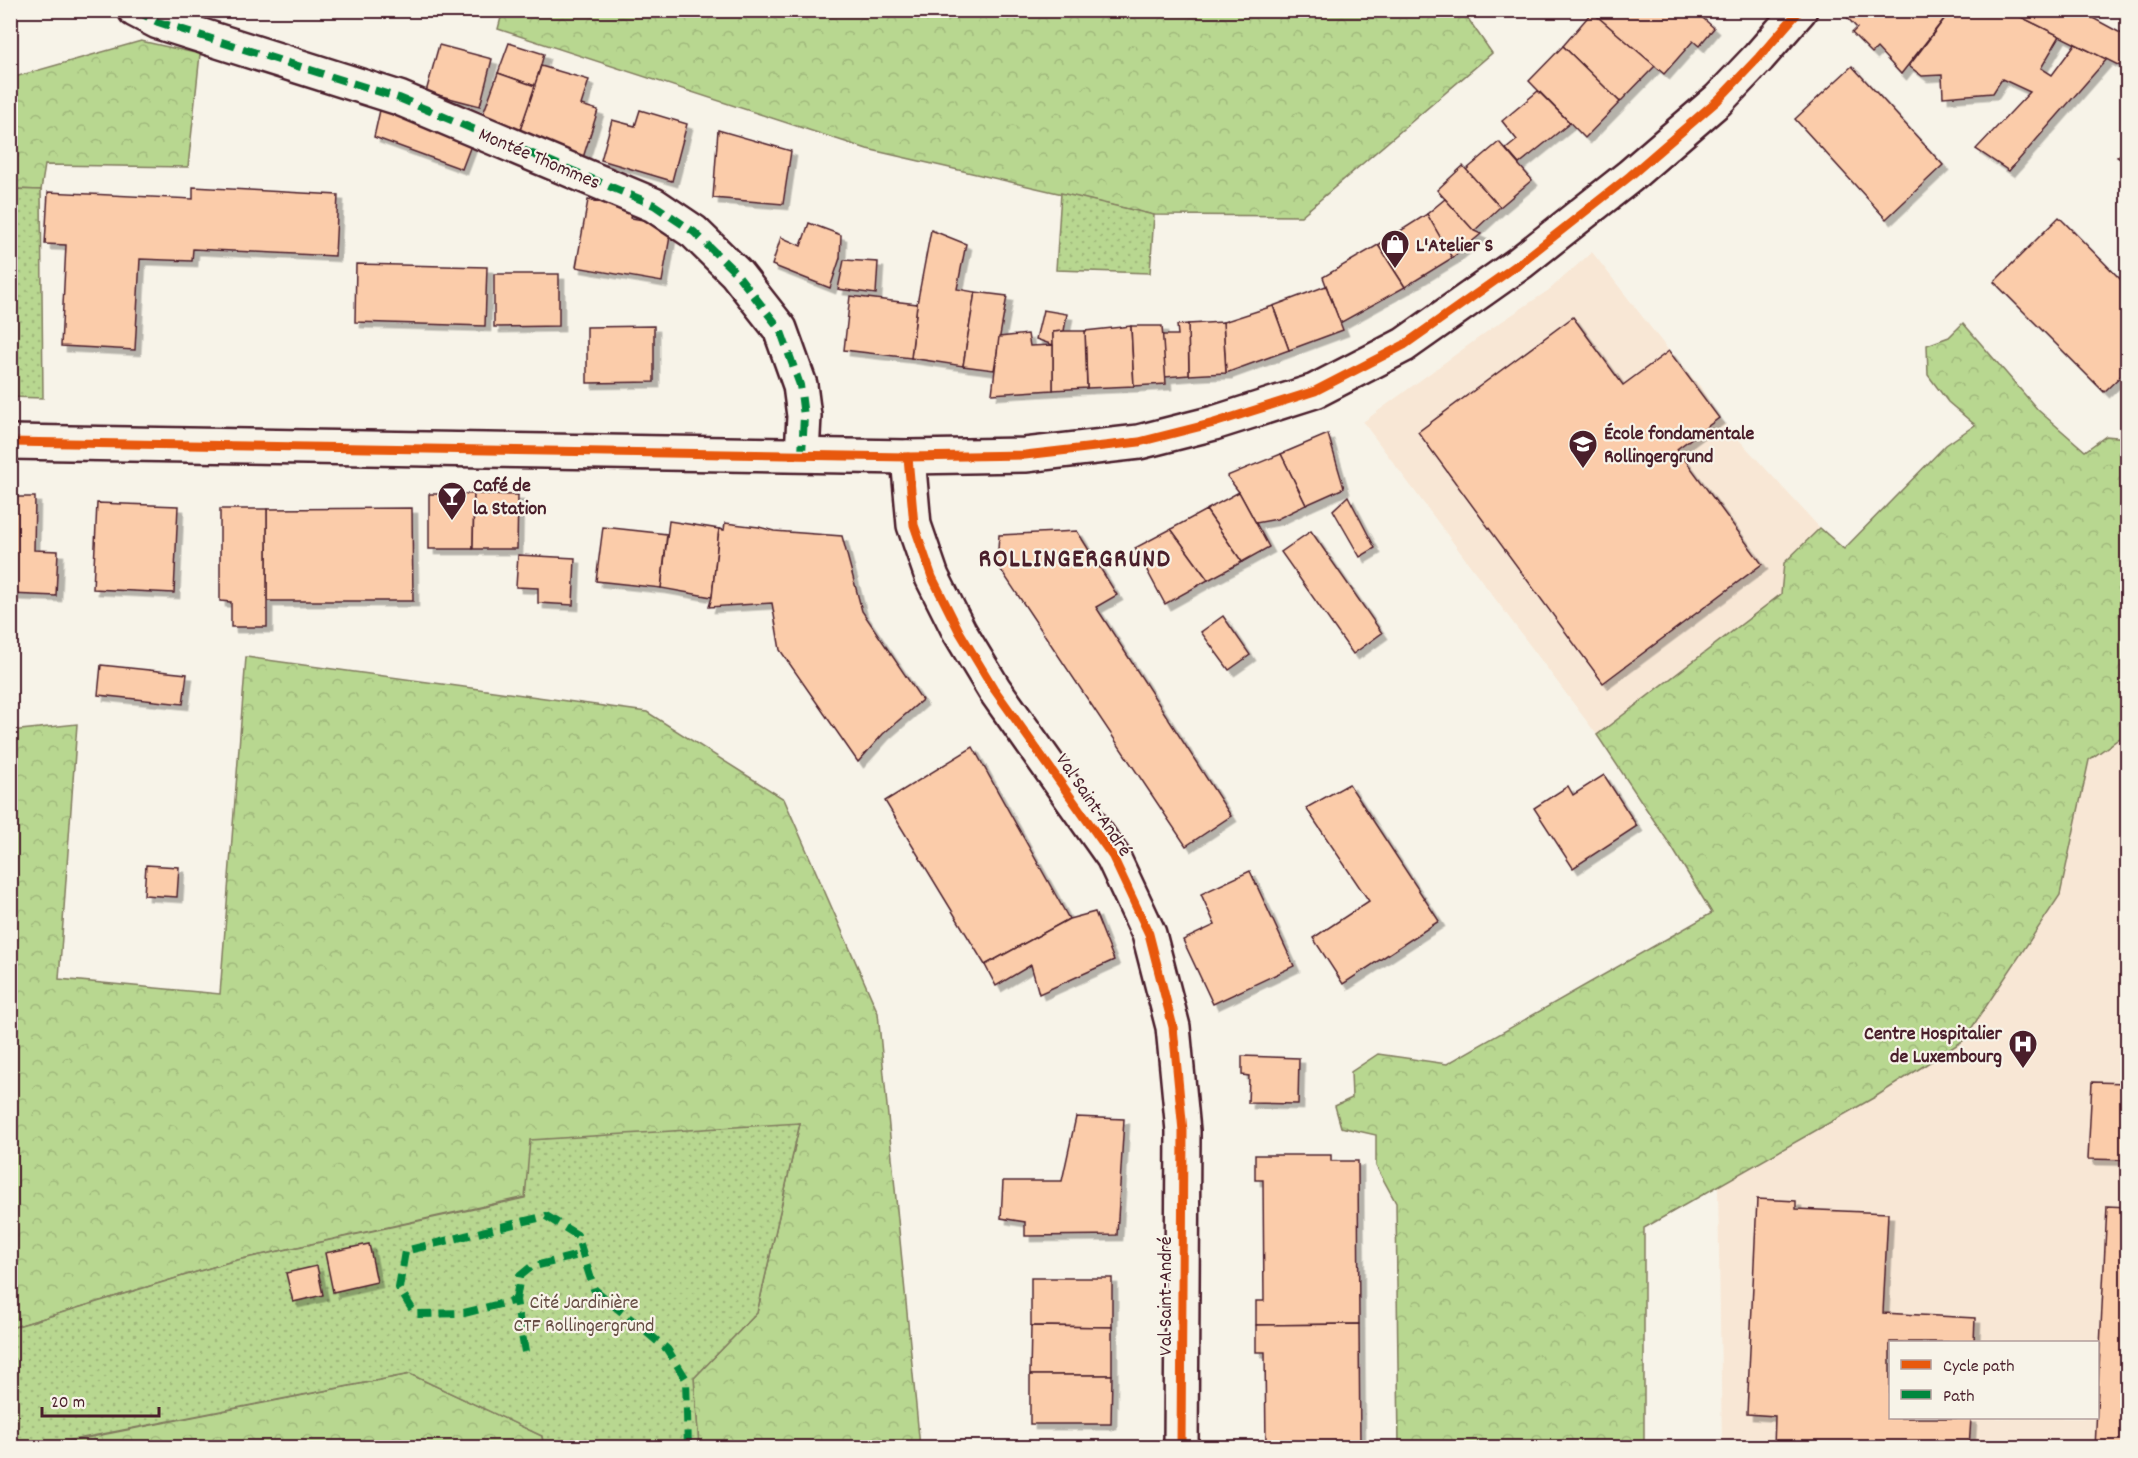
<svg xmlns="http://www.w3.org/2000/svg" width="2138" height="1458" font-family="Dekko,sans-serif">
<style>
.built{fill:#f8e7d5;fill-rule:evenodd}
.forest{fill:url(#forest-crowns);stroke:#817b5e;stroke-width:1.5}
.park{fill:url(#park-dots);stroke:#817b5e;stroke-width:1.5}
.building{fill:#fbccaa;stroke:#4a1f2b;stroke-width:1.5;filter:url(#shadow)}
.lines{fill:none;stroke-linecap:round;stroke-linejoin:round}
.minor-casing{stroke:#4a1f2b;stroke-width:38}
.tertiary-casing{stroke:#4a1f2b;stroke-width:38}
.primary-casing{stroke:#4a1f2b;stroke-width:38}
.minor{stroke:#f7f3e8;stroke-width:33}
.tertiary{stroke:#f7f3e8;stroke-width:33}
.primary{stroke:#f7f3e8;stroke-width:33}
.quiet{stroke:#00873e;stroke-width:8;stroke-dasharray:15 8;stroke-linecap:butt}
.cycleway-casing{stroke:#f7f3e8;stroke-width:13}
.cycleway{stroke:#e8590c;stroke-width:9}
.labels{text-anchor:middle;stroke-width:4.5;stroke-linejoin:round;paint-order:stroke}
.street-label{font-size:20px;fill:#4a1f2b;stroke:#f7f3e8}
.poi-label{font-size:20px;font-weight:bold;fill:#4a1f2b;stroke:#f7f3e8;text-anchor:start}
.park-label{font-size:20px;fill:#664d44;stroke:#f7f3e8}
.district-label{font-size:26px;font-weight:bold;letter-spacing:1.5px;fill:#4a1f2b;stroke:#f7f3e8}
</style>
<defs>
<pattern id="forest-crowns" width="20" height="18" patternUnits="userSpaceOnUse" patternTransform="scale(1.5)"><rect width="20" height="18" fill="#b8d790"/><path d="M2 6a3 3 0 1 1 6 0M12 15a3 3 0 1 1 6 0" fill="none" stroke="#a0b87c"/></pattern>
<pattern id="park-dots" width="8" height="8" patternUnits="userSpaceOnUse" patternTransform="scale(1.5)"><rect width="8" height="8" fill="#b8d790"/><path d="M2 2h.1M6 6h.1" fill="none" stroke="#a0b87c" stroke-width="1.8" stroke-linecap="round"/></pattern>
<filter id="shadow"><feDropShadow dx="5.5" dy="5.5" stdDeviation="0" flood-color="#0004"/></filter>
</defs>
<rect width="100%" height="100%" fill="#f7f3e8"/>
<filter id="ink" filterUnits="userSpaceOnUse"><feTurbulence type="fractalNoise" baseFrequency=".0167" numOctaves="2"/><feDisplacementMap in="SourceGraphic" scale="12" xChannelSelector="R" yChannelSelector="G"/><feConvolveMatrix kernelMatrix="1 2 1 2 8 2 1 2 1" color-interpolation-filters="sRGB"/></filter>
<g filter="url(#ink)">
<g class="built">
<polygon points="1592,252 1669,351 1700,386 1719,418 1820,528 1784,562 1781,594 1597,735 1363,422 1492,328 1549,290"/>
<path d="M 2127,733 L 2127,1447 L 1722,1447 L 1718,1186 L 1875,1097 L 1963,1041 L 2060,895 L 2089,759 ZM 1890,1342 L 2098,1342 L 2098,1418 L 1890,1418 Z"/>
</g>
<g class="forest">
<polygon points="503,10 1105,10 1116,14 1121,10 1462,10 1492,53 1301,216 1154,215 867,149 498,29"/>
<polygon points="141,41 200,54 188,167 45,165 41,190 11,189 11,78"/>
<polygon points="1963,323 2038,410 2085,451 2106,436 2127,438 2127,733 2089,760 2060,895 1963,1041 1875,1097 1644,1228 1644,1447 1399,1447 1396,1203 1376,1166 1376,1135 1341,1127 1335,1106 1352,1098 1351,1072 1378,1054 1447,1064 1712,913 1671,846 1597,735 1781,594 1784,563 1820,528 1844,549 1946,445 1975,425 1948,402 1928,375 1927,345 1949,337"/>
<polygon points="246,657 647,712 784,799 878,1013 920,1447 699,1447 694,1378 757,1313 800,1123 525,1197 233,1261 11,1328 11,731 77,724 59,979 220,994"/>
<polygon points="410,1374 542,1436 544,1447 36,1448"/>
</g>
<g class="park">
<polygon points="11,189 41,190 43,398 11,397"/>
<polygon points="1061,193 1154,215 1150,273 1056,270"/>
<polygon points="800,1123 757,1313 694,1378 699,1447 544,1447 542,1436 410,1374 36,1447 11,1448 11,1328 233,1261 525,1198 530,1140"/>
</g>
<g class="building">
<polygon points="1593,10 1694,10 1714,28 1699,46 1693,41 1664,74 1592,12"/>
<polygon points="1848,10 1951,10 1901,74 1877,48 1872,53 1852,33 1857,28 1844,14"/>
<polygon points="1951,10 2007,10 2060,36 2041,68 2052,75 2075,44 2107,59 2009,171 1976,149 2030,92 2002,79 1993,93 1943,97 1942,75 1922,76 1909,66"/>
<polygon points="2007,10 2078,10 2128,37 2128,50 2120,66"/>
<polygon points="1592,12 1655,66 1620,102 1563,46"/>
<polygon points="509,43 544,54 535,86 498,73"/>
<polygon points="439,45 492,59 480,106 426,92"/>
<polygon points="1563,46 1620,102 1585,138 1529,81"/>
<polygon points="541,66 589,80 581,105 598,110 582,161 526,144 529,134 520,130"/>
<polygon points="1852,66 1943,165 1886,219 1795,119"/>
<polygon points="498,73 535,86 520,130 482,117"/>
<polygon points="1538,91 1570,123 1519,164 1506,149 1517,140 1502,121"/>
<polygon points="380,110 473,140 462,169 374,137"/>
<polygon points="640,110 687,124 672,181 601,160 612,120 635,126"/>
<polygon points="718,130 791,151 783,204 713,198"/>
<polygon points="1499,142 1532,180 1500,207 1466,170"/>
<polygon points="2128,148 2128,164 2117,157"/>
<polygon points="1463,166 1500,207 1474,231 1437,190"/>
<polygon points="193,187 338,195 335,256 193,249 192,261 140,259 135,350 61,346 66,245 45,244 48,192 193,199"/>
<polygon points="1445,199 1474,231 1481,234 1452,258 1427,214"/>
<polygon points="588,200 633,208 631,218 672,225 662,282 576,267"/>
<polygon points="1427,214 1452,258 1405,287 1378,245"/>
<polygon points="2059,217 2128,287 2128,369 2104,392 1994,282"/>
<polygon points="809,223 841,235 840,258 830,288 772,265 781,237 801,246"/>
<polygon points="931,230 966,244 957,289 975,292 963,366 911,358 917,304"/>
<polygon points="1378,245 1405,287 1340,323 1323,277"/>
<polygon points="844,260 878,262 876,294 838,289"/>
<polygon points="356,264 487,267 485,326 355,322"/>
<polygon points="494,274 559,274 559,326 494,327"/>
<polygon points="1326,286 1343,330 1289,350 1273,306"/>
<polygon points="975,292 1007,296 994,370 963,366"/>
<polygon points="850,296 917,304 911,358 844,350"/>
<polygon points="1273,306 1289,350 1226,373 1223,322"/>
<polygon points="1043,310 1067,314 1064,331 1053,332 1053,345 1036,339"/>
<polygon points="1573,317 1623,385 1669,351 1719,418 1677,449 1762,564 1603,683 1418,432"/>
<polygon points="1223,322 1226,373 1189,375 1188,324"/>
<polygon points="1188,324 1189,375 1165,377 1162,335 1178,335 1177,325"/>
<polygon points="654,326 654,382 587,383 587,327"/>
<polygon points="1131,326 1134,386 1087,388 1085,331"/>
<polygon points="1131,326 1162,326 1166,384 1134,386"/>
<polygon points="1064,331 1085,331 1087,388 1053,390 1053,332"/>
<polygon points="1028,334 1030,346 1053,345 1053,390 992,394 999,337"/>
<polygon points="1328,434 1344,488 1306,505 1281,454"/>
<polygon points="1281,454 1306,505 1277,519 1256,523 1239,492 1227,476"/>
<polygon points="1239,492 1269,547 1242,562 1206,510"/>
<polygon points="429,494 474,494 473,549 429,549"/>
<polygon points="474,494 518,495 517,549 473,549"/>
<polygon points="1348,496 1375,548 1360,557 1333,510"/>
<polygon points="10,497 35,497 34,550 58,551 56,596 10,594"/>
<polygon points="97,503 178,506 174,593 93,589"/>
<polygon points="412,508 413,601 267,601 267,509"/>
<polygon points="220,509 267,509 267,627 231,627 231,602 220,601"/>
<polygon points="1206,510 1242,562 1208,580 1171,529"/>
<polygon points="669,521 719,529 712,597 661,588"/>
<polygon points="725,523 759,527 774,531 842,536 862,611 922,700 883,734 858,762 780,650 772,603 709,607 712,597 719,529 724,530"/>
<polygon points="603,527 667,534 661,588 596,581"/>
<polygon points="1171,529 1208,580 1165,604 1135,548"/>
<polygon points="1077,531 1117,595 1096,607 1231,816 1186,846 997,564 999,535"/>
<polygon points="1311,531 1382,633 1353,654 1281,552"/>
<polygon points="518,555 575,558 573,605 538,603 538,588 516,587"/>
<polygon points="1223,616 1250,655 1229,670 1201,632"/>
<polygon points="101,665 187,674 183,704 98,695"/>
<polygon points="973,747 1069,919 985,965 885,801"/>
<polygon points="1604,775 1637,826 1573,868 1534,808 1568,786 1573,795"/>
<polygon points="1349,784 1439,921 1343,984 1313,938 1369,901 1306,808"/>
<polygon points="146,865 179,867 177,897 144,895"/>
<polygon points="1250,871 1294,966 1213,1004 1183,940 1215,925 1201,894"/>
<polygon points="1095,912 1114,960 1039,994 1031,965 996,986 985,965 1069,919"/>
<polygon points="1242,1056 1299,1058 1298,1104 1248,1103 1249,1076 1242,1075"/>
<polygon points="2092,1082 2128,1083 2128,1160 2088,1159"/>
<polygon points="1076,1117 1124,1119 1117,1235 1025,1236 1025,1222 1001,1218 1003,1181 1062,1181"/>
<polygon points="1255,1155 1331,1155 1331,1161 1358,1161 1359,1324 1256,1325 1256,1301 1264,1301 1263,1180 1255,1180"/>
<polygon points="1757,1199 1796,1201 1796,1209 1888,1213 1883,1313 1975,1318 1974,1342 1890,1342 1890,1418 1971,1418 1969,1448 1774,1448 1775,1416 1747,1414"/>
<polygon points="2107,1206 2128,1207 2128,1448 2095,1448"/>
<polygon points="369,1244 377,1282 333,1292 325,1253"/>
<polygon points="317,1266 323,1295 293,1302 286,1273"/>
<polygon points="1031,1278 1112,1278 1112,1327 1031,1326"/>
<polygon points="1359,1324 1360,1448 1266,1448 1265,1352 1256,1352 1256,1325"/>
<polygon points="1031,1326 1112,1327 1112,1375 1030,1375"/>
<polygon points="1030,1375 1112,1375 1111,1424 1030,1424"/>
</g>
<g class="lines">
<g class="minor-casing">
<polyline id="minor" points="135,10 158,22 399,98 654,205 694,232 736,273 780,329 800,385 804,416 802,454"/>
</g>
<g class="tertiary-casing">
<polyline id="tertiary" points="908,457 914,525 932,577 959,631 994,689 1113,857 1149,934 1173,1027 1183,1131 1181,1448"/>
</g>
<g class="primary-casing">
<polyline id="primary" points="10,442 908,457 1025,455 1139,442 1214,423 1315,391 1404,345 1520,263 1630,176 1718,100 1759,57 1800,10"/>
</g>
<use href="#minor" class="minor"/>
<use href="#tertiary" class="tertiary"/>
<use href="#primary" class="primary"/>
<g class="quiet">
<polyline points="135,10 158,22 399,98 654,205 694,232 736,273 780,329 800,385 804,416 802,454"/>
<polyline points="516,1300 520,1276 531,1267 583,1254"/>
<polyline points="525,1352 516,1300 464,1313 415,1314 399,1288 405,1251 546,1216 577,1235 594,1289 667,1349 686,1379 688,1448"/>
</g>
<g class="cycleway-casing">
<g id="cycleway">
<polyline points="10,442 908,457 1025,455 1139,442 1214,423 1315,391 1404,345 1520,263 1630,176 1718,100 1759,57 1800,10"/>
<polyline points="908,457 914,525 932,577 959,631 994,689 1113,857 1149,934 1173,1027 1183,1131 1181,1448"/>
</g>
</g>
<use href="#cycleway" class="cycleway"/>
</g>
</g>
<defs>
<g id="shop-pin" transform="scale(1.5)"><path d="M0 17L-7.5 6A9.5 9.5 0 1 1 7.5 6Z" fill="#4a1f2b" stroke="#f7f3e8"/><path d="M-5-2.5h2.3a2.7 3.5 0 0 1 5.4 0H5L5.5 6h-11ZM-1.5-2.5h3a1.5 2.3 0 0 0-3 0Z" fill="#fff"/></g>
<g id="school-pin" transform="scale(1.5)"><path d="M0 17L-7.5 6A9.5 9.5 0 1 1 7.5 6Z" fill="#4a1f2b" stroke="#f7f3e8"/><path d="M0-5L7-2L0 1L-7-2ZM-4 1L0 2.5L4 1V4Q0 6-4 4Z" fill="#fff"/></g>
<g id="bar-pin" transform="scale(1.5)"><path d="M0 17L-7.5 6A9.5 9.5 0 1 1 7.5 6Z" fill="#4a1f2b" stroke="#f7f3e8"/><path d="M-6-5H6L.8 .8V4.5H3.5V6h-7V4.5H-.8V.8Z" fill="#fff"/></g>
<g id="hospital-pin" transform="scale(1.5)"><path d="M0 17L-7.5 6A9.5 9.5 0 1 1 7.5 6Z" fill="#4a1f2b" stroke="#f7f3e8"/><path d="M-5-5h3v3.5h4V-5h3V5h-3V1.5h-4V5h-3Z" fill="#fff"/></g>
</defs>
<g fill-rule="evenodd">
<use href="#shop-pin" x="1395" y="244"/>
<use href="#school-pin" x="1583" y="444"/>
<use href="#bar-pin" x="452" y="496"/>
<use href="#hospital-pin" x="2023" y="1044"/>
</g>
<g class="labels">
<g class="street-label">
<text transform="translate(540 157) rotate(23)" y="7">Montée Thommes</text>
<text transform="translate(1095 804) rotate(56)" y="7">Val Saint-André</text>
<text transform="translate(1164 1296) rotate(-90)" y="7">Val Saint-André</text>
</g>
<g class="poi-label">
<text x="1416" y="251">L'Atelier S</text>
<text x="1604" y="439">École fondamentale<tspan x="1604" dy="23">Rollingergrund</tspan></text>
<text x="473" y="491">Café de<tspan x="473" dy="23">la Station</tspan></text>
<text x="2002" y="1039" text-anchor="end">Centre Hospitalier<tspan x="2002" dy="23">de Luxembourg</tspan></text>
</g>
<g class="park-label">
<text x="584" y="1308">Cité Jardinière<tspan x="584" dy="23">CTF Rollingergrund</tspan></text>
</g>
<g class="district-label">
<text x="1075" y="566">ROLLINGERGRUND</text>
</g>
</g>
<rect width="2138" height="1458" fill="none" stroke="#f7f3e8" stroke-width="36"/>
<rect x="18" y="18" width="2102" height="1422" fill="none" stroke="#4a1f2b" stroke-width="2" filter="url(#ink)"/>
<rect x="1889" y="1341" width="210" height="78" fill="#f7f3e8" stroke="#b29e9c" stroke-width="1.5"/>
<rect x="1901" y="1360" width="30" height="9" fill="#e8590c" stroke="#b29e9c" stroke-width="1.5"/>
<text x="1943" y="1371" font-size="18" fill="#4a1f2b">Cycle path</text>
<rect x="1901" y="1390" width="30" height="9" fill="#00873e" stroke="#b29e9c" stroke-width="1.5"/>
<text x="1943" y="1401" font-size="18" fill="#4a1f2b">Path</text>
<path d="M42 1407v9h117v-9" fill="none" stroke="#4a1f2b" stroke-width="3"/>
<text x="51" y="1407" font-size="18" fill="#4a1f2b" stroke="#f7f3e8" stroke-width="4.5" paint-order="stroke">20 m</text>
</svg>
